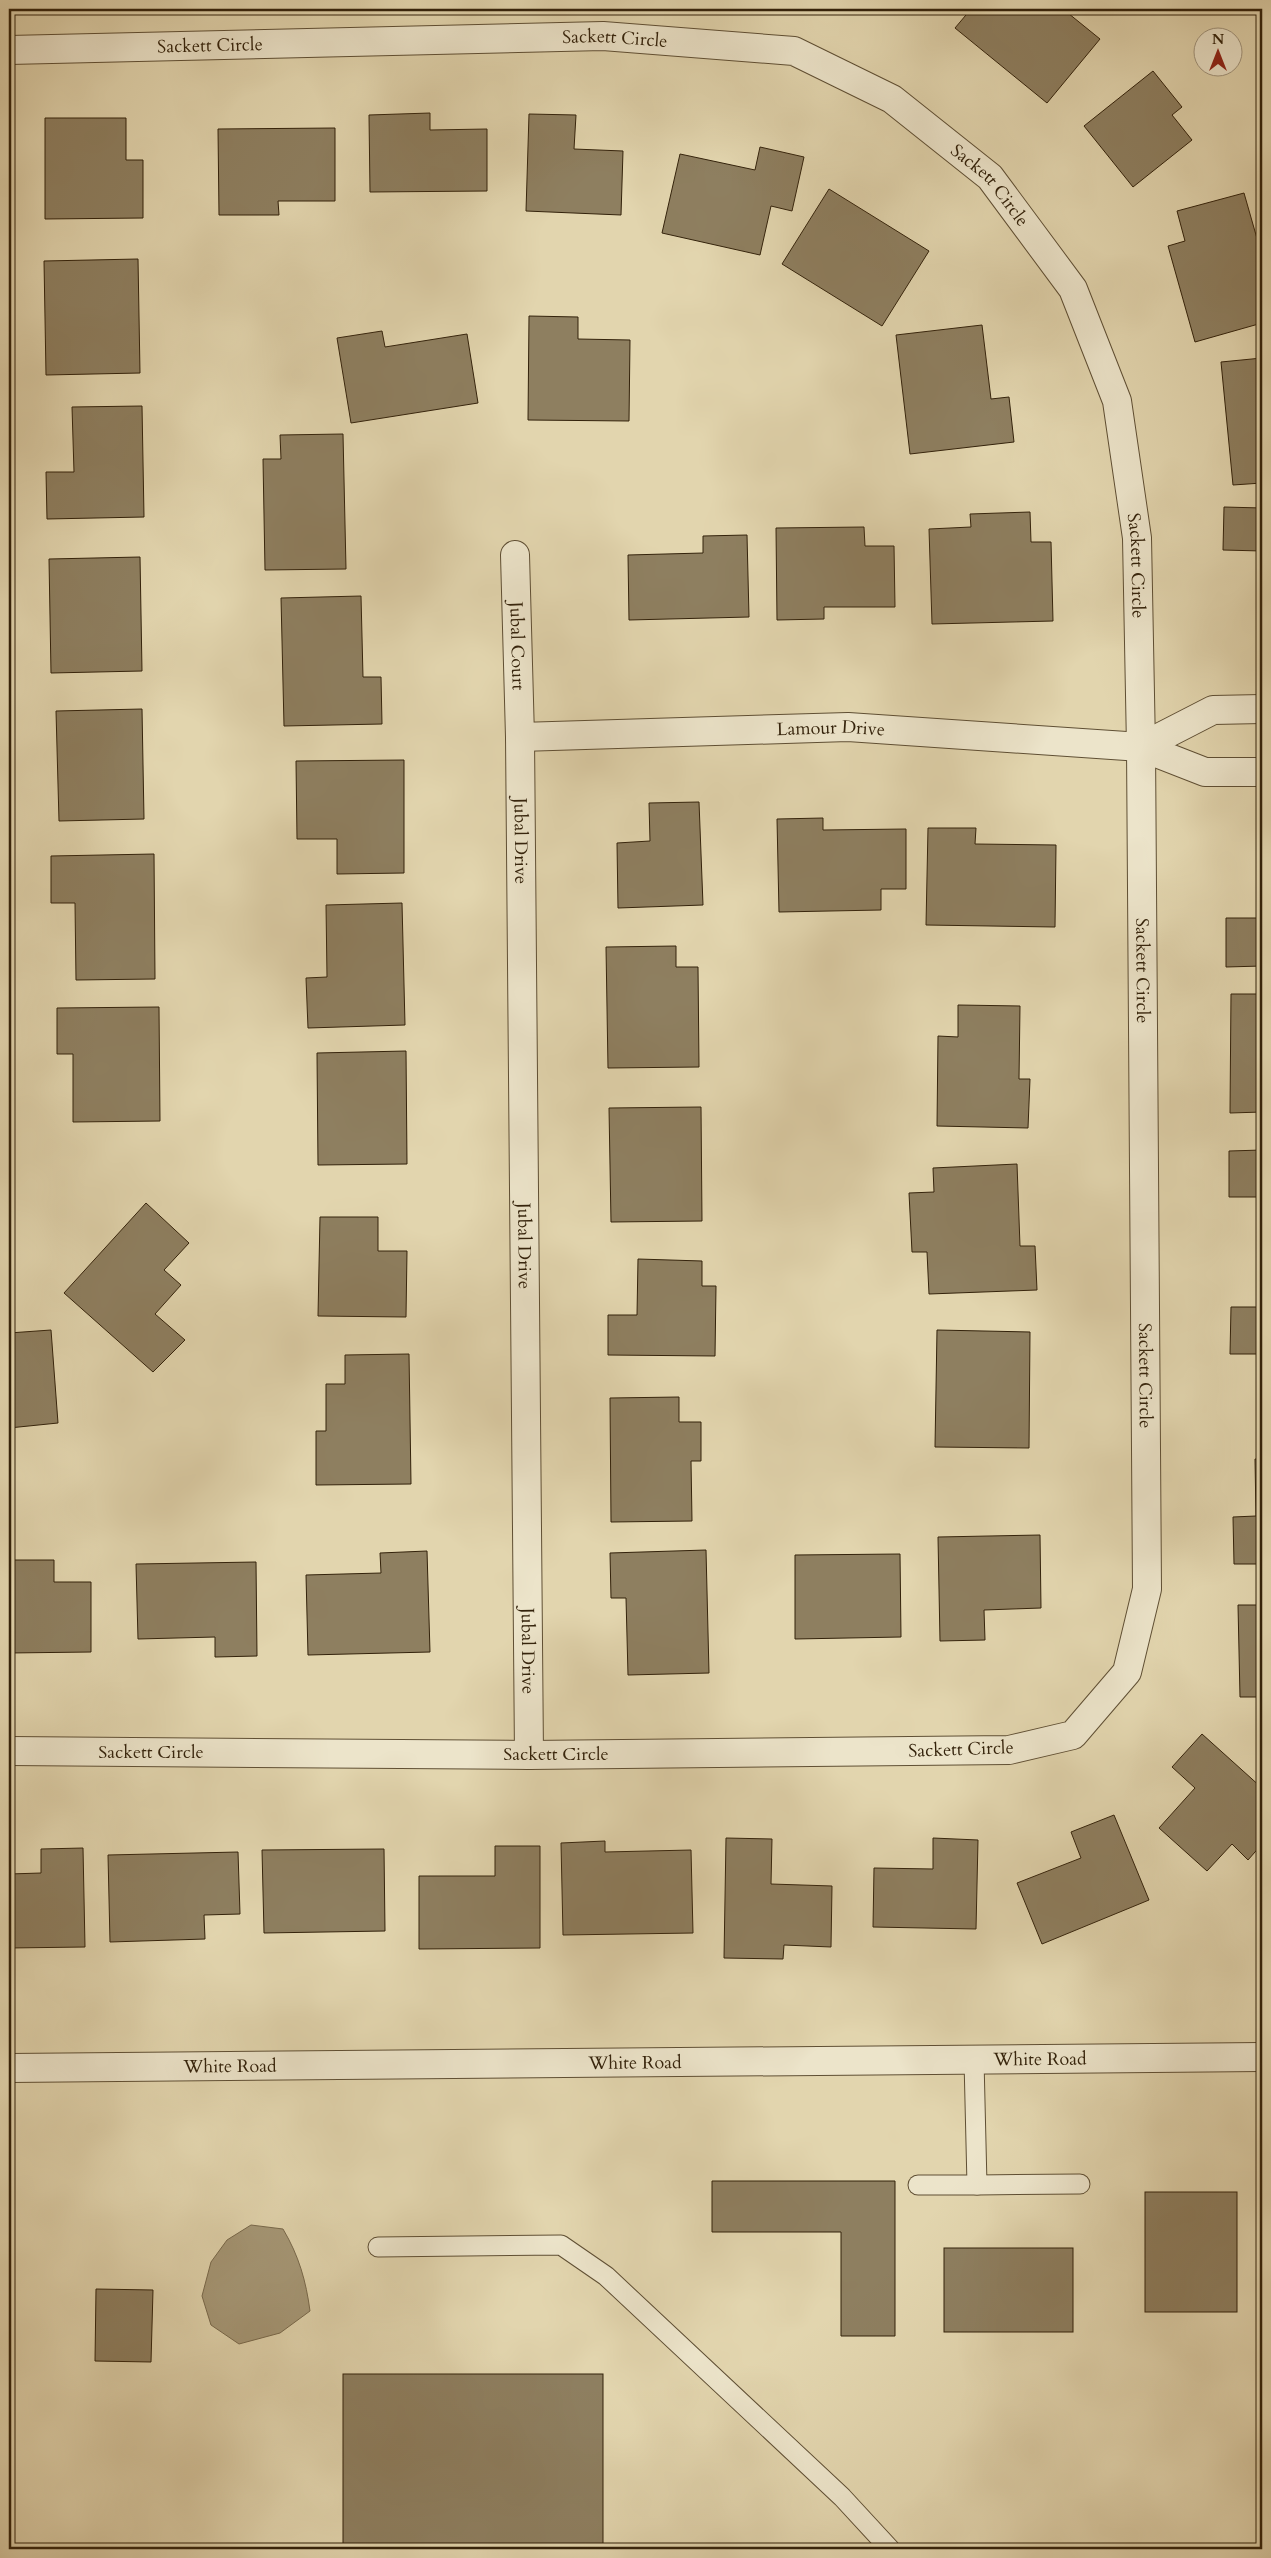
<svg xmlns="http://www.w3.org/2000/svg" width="1271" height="2558" font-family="Cardo,serif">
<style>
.water{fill:#a69877;stroke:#78694c}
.building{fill:#8e7f60;stroke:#33220b}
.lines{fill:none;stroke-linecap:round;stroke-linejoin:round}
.service-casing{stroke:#5f4f34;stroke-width:21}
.minor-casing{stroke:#5f4f34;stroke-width:30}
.tertiary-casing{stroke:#5f4f34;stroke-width:30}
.service{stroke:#ece4ca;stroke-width:19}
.minor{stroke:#ece4ca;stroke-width:28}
.tertiary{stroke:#ece4ca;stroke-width:28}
.labels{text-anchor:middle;stroke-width:4;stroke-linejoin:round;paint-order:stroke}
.street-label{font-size:18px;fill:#33220b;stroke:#ece4ca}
</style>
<rect width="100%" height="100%" fill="#e2d5ae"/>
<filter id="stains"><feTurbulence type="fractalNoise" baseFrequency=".004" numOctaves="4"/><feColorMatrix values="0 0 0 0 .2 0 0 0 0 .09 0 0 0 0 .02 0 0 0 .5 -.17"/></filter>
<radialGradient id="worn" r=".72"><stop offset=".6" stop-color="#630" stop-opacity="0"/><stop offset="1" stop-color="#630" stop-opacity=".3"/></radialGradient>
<path class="water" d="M 251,2225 L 283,2229 C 299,2256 306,2281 310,2311 L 280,2333 L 239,2344 L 211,2325 L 202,2296 L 211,2262 L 227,2240 Z"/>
<g class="building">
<polygon points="971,9 1063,9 1100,39 1047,103 955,28"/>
<polygon points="1153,71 1182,107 1172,115 1192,140 1133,187 1084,126"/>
<polygon points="430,113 430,130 487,129 487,191 370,192 369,115"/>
<polygon points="529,114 576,115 574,149 623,151 621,215 526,211"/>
<polygon points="45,118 126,118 126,160 143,160 143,218 45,219"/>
<polygon points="335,128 335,201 278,201 279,215 219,215 218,129"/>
<polygon points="760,147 804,157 792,211 771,206 760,255 662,233 680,154 755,170"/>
<polygon points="829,189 929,251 882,326 782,264"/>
<polygon points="1244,193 1262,256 1262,323 1195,342 1168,246 1185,241 1177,211"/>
<polygon points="138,259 140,373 46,375 44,261"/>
<polygon points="529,316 578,317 578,339 630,340 629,421 528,420"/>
<polygon points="982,325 991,399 1009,397 1014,442 910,454 896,335"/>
<polygon points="382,331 385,347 467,334 478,403 351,423 337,338"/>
<polygon points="1262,358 1262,483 1233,485 1221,362"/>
<polygon points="142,406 144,517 47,519 46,472 74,472 72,407"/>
<polygon points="343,434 346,569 265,570 263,459 281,459 280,435"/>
<polygon points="1224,507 1262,508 1262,551 1223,550"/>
<polygon points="1030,512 1031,542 1051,542 1053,621 932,624 929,529 971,527 970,514"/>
<polygon points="864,527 865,546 894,546 895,607 824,607 824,619 777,620 776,528"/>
<polygon points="747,535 749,617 629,620 628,555 703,553 703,536"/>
<polygon points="140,557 142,671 51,673 49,559"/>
<polygon points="361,596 363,677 381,677 382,724 284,726 281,598"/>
<polygon points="142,709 144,819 59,821 56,711"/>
<polygon points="404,760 404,873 337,874 337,839 297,839 296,761"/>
<polygon points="699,802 703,905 618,908 617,843 650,841 649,803"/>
<polygon points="823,818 823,830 906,829 906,889 881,889 881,910 779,912 777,819"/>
<polygon points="928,828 976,828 975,844 1056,845 1055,927 926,925"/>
<polygon points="154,854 155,979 76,980 75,903 51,903 51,856"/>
<polygon points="402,903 405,1025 308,1028 306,978 327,977 326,905"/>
<polygon points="1226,918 1262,918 1262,966 1226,967"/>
<polygon points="676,946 676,967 698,967 699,1067 608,1068 606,947"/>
<polygon points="1231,994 1262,994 1262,1112 1230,1113"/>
<polygon points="958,1005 1020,1006 1019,1079 1030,1079 1028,1128 937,1126 938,1036 958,1037"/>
<polygon points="159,1007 160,1121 73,1122 73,1054 57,1054 57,1008"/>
<polygon points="406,1051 407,1164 318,1165 317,1053"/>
<polygon points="701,1107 702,1221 611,1222 609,1108"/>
<polygon points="1262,1150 1262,1197 1229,1197 1229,1151"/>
<polygon points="1017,1164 1020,1246 1035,1246 1037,1290 929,1294 927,1252 912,1252 909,1193 934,1192 933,1168"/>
<polygon points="146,1203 189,1243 164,1270 181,1285 155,1314 185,1340 153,1372 64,1293"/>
<polygon points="320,1217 378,1217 378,1251 407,1251 406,1317 318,1316"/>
<polygon points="638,1259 702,1261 702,1286 716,1286 715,1356 608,1355 608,1315 637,1315"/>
<polygon points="1231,1307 1262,1307 1262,1410 1259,1410 1261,1354 1230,1354"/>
<polygon points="51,1330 58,1423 9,1428 9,1333"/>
<polygon points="937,1330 1030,1332 1029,1448 935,1447"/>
<polygon points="409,1354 411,1484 316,1485 316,1431 326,1431 326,1384 345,1384 345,1355"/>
<polygon points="679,1397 679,1422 701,1422 701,1461 691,1461 692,1521 611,1522 610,1398"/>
<polygon points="1255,1459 1262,1459 1262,1564 1234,1564 1233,1517 1256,1516"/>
<polygon points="1040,1535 1041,1608 984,1610 985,1640 940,1641 938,1537"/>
<polygon points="706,1550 709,1673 628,1675 626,1598 611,1598 610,1553"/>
<polygon points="427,1551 430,1652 308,1655 306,1575 381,1573 380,1553"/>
<polygon points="900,1554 901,1637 795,1639 795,1555"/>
<polygon points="9,1560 54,1560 54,1582 91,1582 91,1652 9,1653"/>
<polygon points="256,1562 257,1656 215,1657 215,1637 138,1639 136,1564"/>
<polygon points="1238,1605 1262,1605 1262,1697 1240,1697"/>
<polygon points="1202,1734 1262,1788 1262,1844 1248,1860 1232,1844 1207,1871 1159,1828 1195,1788 1172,1767"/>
<polygon points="1114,1815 1149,1900 1042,1944 1017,1883 1081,1858 1071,1832"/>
<polygon points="726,1838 772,1839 771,1884 832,1886 831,1947 784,1945 783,1959 724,1958"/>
<polygon points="933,1838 978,1840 976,1929 873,1927 874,1868 933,1869"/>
<polygon points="605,1841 605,1852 691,1850 693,1933 563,1935 561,1843"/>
<polygon points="495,1846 540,1846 540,1948 419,1949 419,1876 495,1876"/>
<polygon points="83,1848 85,1947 9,1948 9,1874 41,1873 41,1849"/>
<polygon points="384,1849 385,1931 264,1933 262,1850"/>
<polygon points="238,1852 240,1914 204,1915 205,1939 110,1942 108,1855"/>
<polygon points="712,2181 895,2181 895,2336 841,2336 841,2232 712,2232"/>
<rect x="1145" y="2192" width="92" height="120"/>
<rect x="944" y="2248" width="129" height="84"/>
<polygon points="96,2289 153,2290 151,2362 95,2361"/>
<rect x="343" y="2374" width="260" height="175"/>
</g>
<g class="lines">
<g class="service-casing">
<g id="service">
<polyline points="974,2060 977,2185 1080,2184"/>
<polyline points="918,2185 977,2185"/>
<polyline points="378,2247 561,2245 606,2276 842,2497 890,2549"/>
</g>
</g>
<g class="minor-casing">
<g id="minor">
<path id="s1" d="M 9,50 L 603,36 L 794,51 L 892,99 L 990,177 L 1073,289 L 1117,401 L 1137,538 L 1141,747 L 1147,1589 L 1127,1672 L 1073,1735 L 1009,1750 L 529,1755 L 9,1751"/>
<path id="s2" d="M 515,555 L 520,737 L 529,1755"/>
<path id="s3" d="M 520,737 L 848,727 L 1141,747 L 1205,772 L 1262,772"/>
<polyline points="1141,747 1213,710 1262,709"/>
</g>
</g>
<g class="tertiary-casing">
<g id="tertiary">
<path id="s4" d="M 9,2068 L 1262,2057"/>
</g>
</g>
<use href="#service" class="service"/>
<use href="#minor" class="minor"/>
<use href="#tertiary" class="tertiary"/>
</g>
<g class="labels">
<g class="street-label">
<text dy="6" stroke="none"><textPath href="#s1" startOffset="606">Sackett Circle</textPath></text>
<text dy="6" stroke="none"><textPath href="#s1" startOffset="201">Sackett Circle</textPath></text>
<text dy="6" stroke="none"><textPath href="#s1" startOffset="1026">Sackett Circle</textPath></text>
<text dy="6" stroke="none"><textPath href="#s1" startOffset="1446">Sackett Circle</textPath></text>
<text dy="6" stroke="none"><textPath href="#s2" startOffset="91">Jubal Court</textPath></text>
<text dy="6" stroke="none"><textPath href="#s3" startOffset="311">Lamour Drive</textPath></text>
<text dy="6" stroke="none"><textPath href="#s2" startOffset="286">Jubal Drive</textPath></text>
<text dy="6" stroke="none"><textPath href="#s1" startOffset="1851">Sackett Circle</textPath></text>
<text dy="6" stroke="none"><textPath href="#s2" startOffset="691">Jubal Drive</textPath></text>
<text dy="6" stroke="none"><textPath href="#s1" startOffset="2256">Sackett Circle</textPath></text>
<text dy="6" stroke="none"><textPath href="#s2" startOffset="1096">Jubal Drive</textPath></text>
<text transform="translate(961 1749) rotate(-2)" y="6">Sackett Circle</text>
<text x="151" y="1758">Sackett Circle</text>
<text x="556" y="1760">Sackett Circle</text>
<text dy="6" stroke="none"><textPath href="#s4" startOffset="1031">White Road</textPath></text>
<text dy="6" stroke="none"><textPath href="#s4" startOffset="626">White Road</textPath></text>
<text dy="6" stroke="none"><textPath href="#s4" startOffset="221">White Road</textPath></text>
</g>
</g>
<rect width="1271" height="2558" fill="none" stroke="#e2d5ae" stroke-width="30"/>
<rect x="10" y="10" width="1251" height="2538" fill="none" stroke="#33220b" stroke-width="2.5"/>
<rect x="15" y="15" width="1241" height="2528" fill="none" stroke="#33220b"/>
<g transform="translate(1218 52)"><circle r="24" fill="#ece4ca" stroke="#a2967e"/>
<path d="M0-4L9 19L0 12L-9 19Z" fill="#8f2418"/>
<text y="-8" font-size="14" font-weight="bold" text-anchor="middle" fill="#33220b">N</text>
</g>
<rect width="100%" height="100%" filter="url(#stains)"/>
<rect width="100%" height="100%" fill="url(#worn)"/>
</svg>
